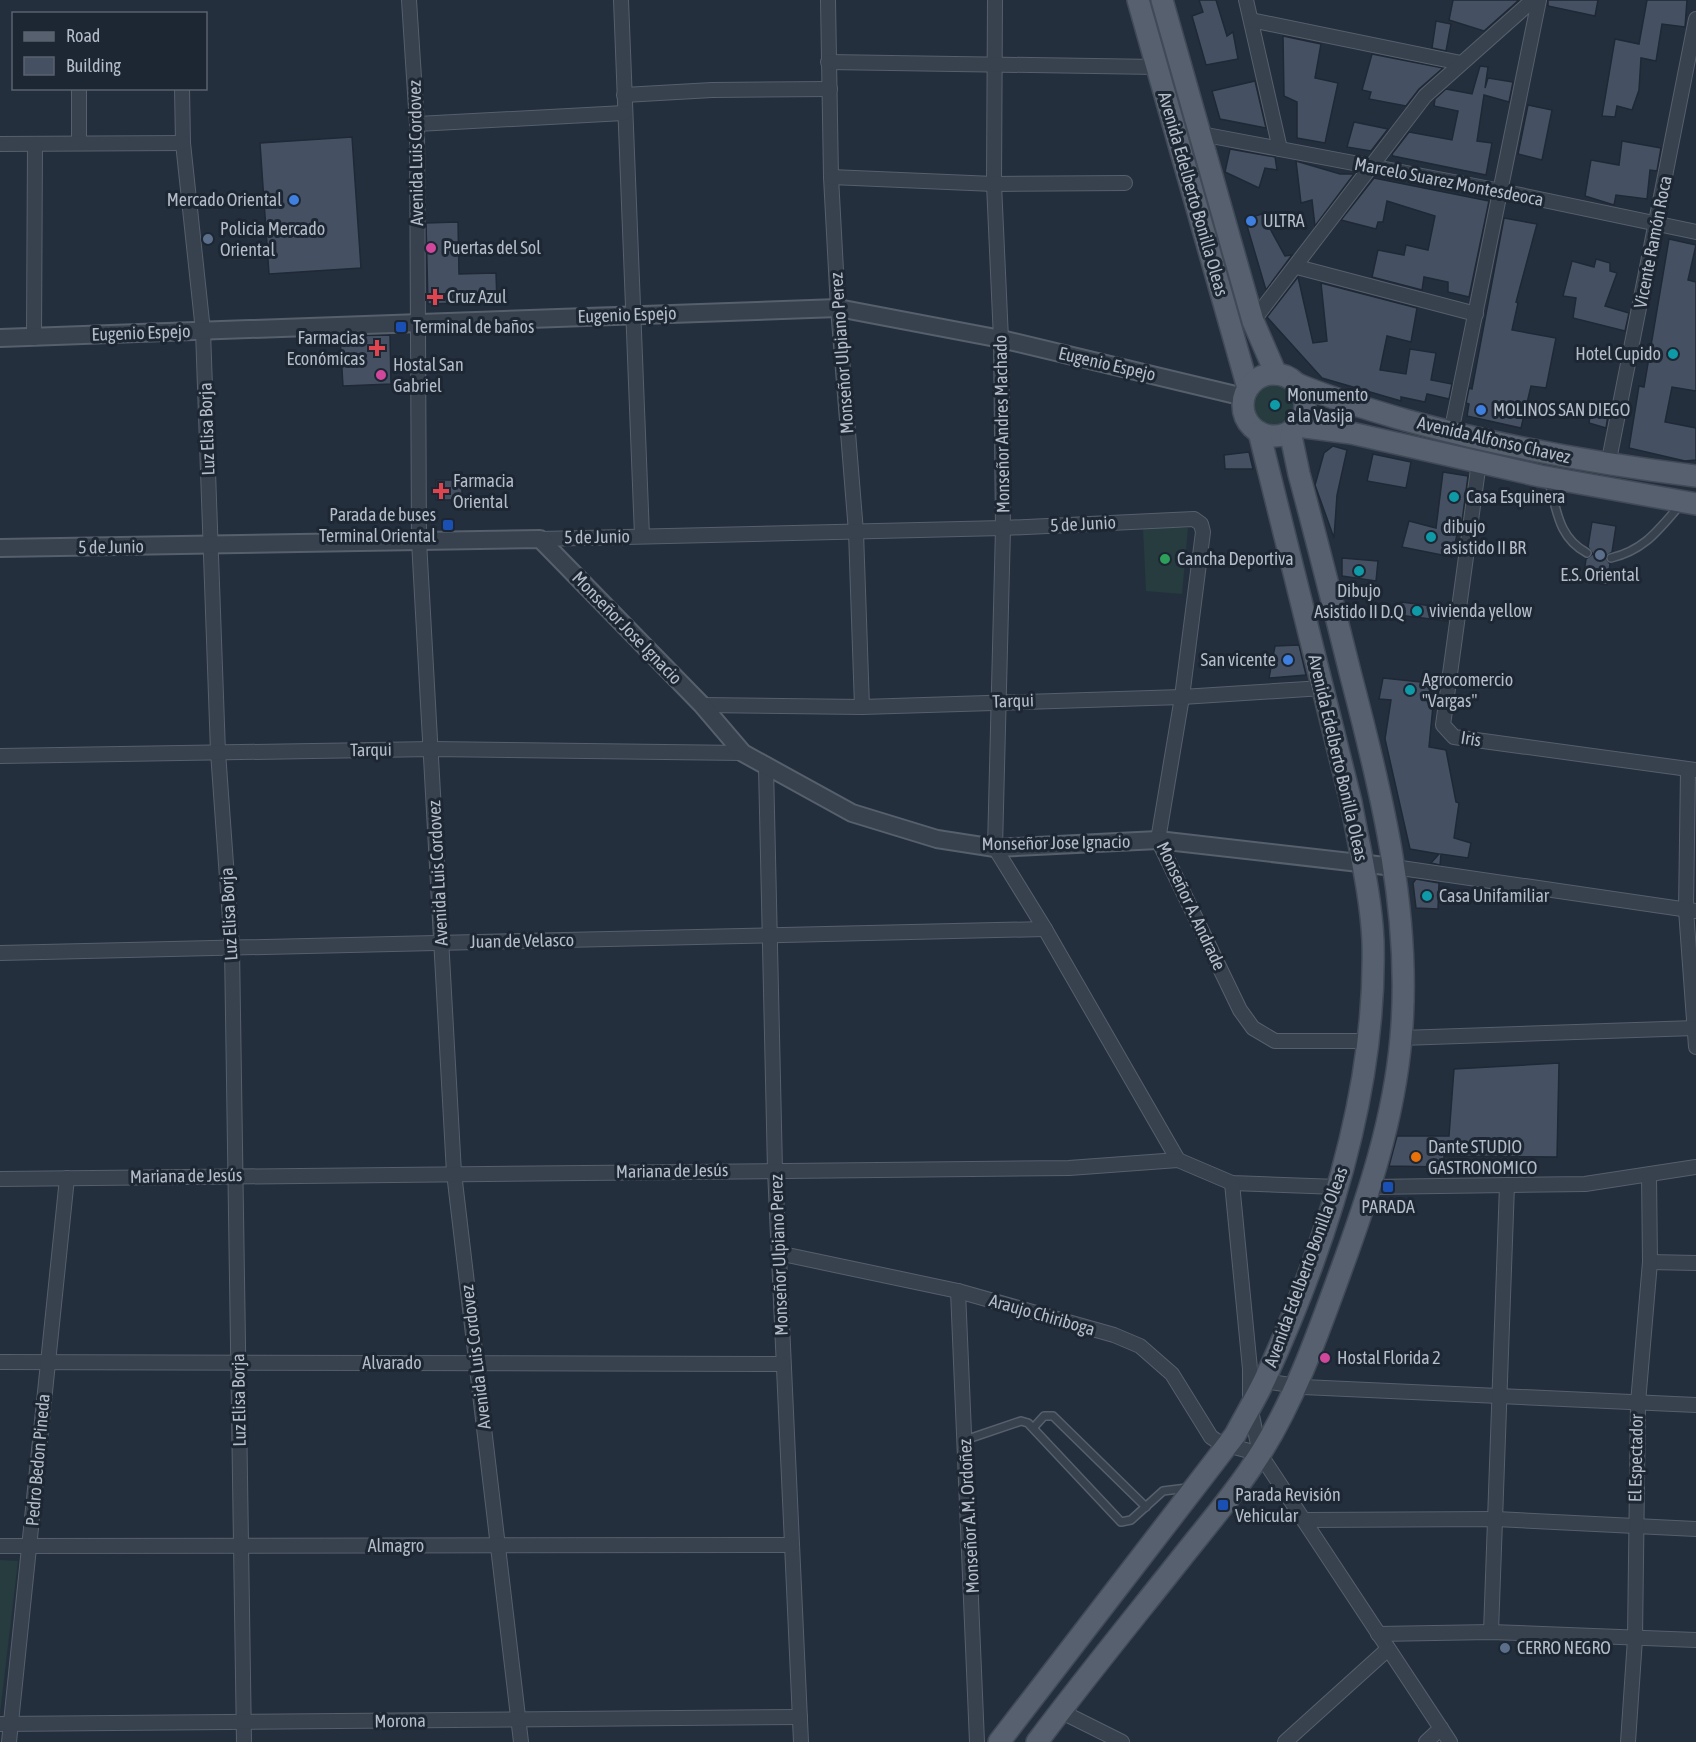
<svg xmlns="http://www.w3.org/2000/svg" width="1696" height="1742" font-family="'Asap Condensed',sans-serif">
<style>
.green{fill:#263c3f}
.building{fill:#455162;stroke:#1f2835;stroke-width:1.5}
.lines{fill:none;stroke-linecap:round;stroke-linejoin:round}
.service-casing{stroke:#565f6c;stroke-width:10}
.minor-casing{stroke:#565f6c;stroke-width:16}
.tertiary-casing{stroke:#565f6c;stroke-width:20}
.primary-casing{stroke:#414a57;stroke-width:24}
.service{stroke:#38414e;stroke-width:7}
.minor{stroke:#38414e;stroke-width:14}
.tertiary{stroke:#38414e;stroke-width:16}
.primary{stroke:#56606e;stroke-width:21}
.shop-dot{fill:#3f7fe0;stroke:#1d2633;stroke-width:2}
.service-dot{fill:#5c6f8a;stroke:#1d2633;stroke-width:2}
.hotel-dot{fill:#d1479c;stroke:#1d2633;stroke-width:2}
.health-dot{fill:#e0444e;stroke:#1d2633;stroke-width:2}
.transit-dot{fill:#1a4fb4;stroke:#1d2633;stroke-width:2}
.culture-dot{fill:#0f9aa8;stroke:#1d2633;stroke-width:2}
.leisure-dot{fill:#2e9e5b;stroke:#1d2633;stroke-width:2}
.food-dot{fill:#e8710a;stroke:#1d2633;stroke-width:2}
.labels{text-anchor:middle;stroke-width:6;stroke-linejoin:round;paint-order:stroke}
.street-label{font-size:18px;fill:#b4bcc9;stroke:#1d2633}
.poi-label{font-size:18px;fill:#b4bcc9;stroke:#1d2633;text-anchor:start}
</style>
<rect width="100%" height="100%" fill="#242f3e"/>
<g class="green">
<circle cx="1275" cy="405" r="21"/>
<polygon points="1143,528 1188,528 1182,594 1146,591"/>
<polygon points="0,1560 18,1561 0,1713"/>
</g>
<g class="building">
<polygon points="1199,0 1216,0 1227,36 1233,32 1238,59 1206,65 1192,16 1203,12"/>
<polygon points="1453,0 1519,0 1484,31 1449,20"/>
<polygon points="1548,0 1598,0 1595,16 1548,6"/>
<polygon points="1647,0 1687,0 1685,27 1662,24 1656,61 1641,58 1639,90 1632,110 1617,106 1615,117 1602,116 1615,39 1639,44"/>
<polygon points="1436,21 1451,24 1446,51 1432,48"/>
<polygon points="1283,36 1321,44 1315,78 1338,83 1325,143 1297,138 1297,102 1284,96"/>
<polygon points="1372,54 1443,68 1419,89 1406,106 1369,99 1371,92 1362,90"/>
<polygon points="1480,66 1488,67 1485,88 1488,78 1513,82 1509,102 1484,95 1477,141 1492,143 1486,175 1393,156 1392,154 1409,132 1452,140 1458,111 1434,106 1435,99 1446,89 1472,94"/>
<polygon points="1255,81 1266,128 1220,119 1212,91"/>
<polygon points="1528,105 1552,110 1542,160 1518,154"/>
<polygon points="1354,122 1388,129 1371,151 1347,147"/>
<polygon points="352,137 361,268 269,274 260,143"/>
<polygon points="1622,141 1661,148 1657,171 1650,170 1647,199 1616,195 1614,205 1585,196 1591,160 1619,165"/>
<polygon points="1230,149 1275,157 1277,170 1265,168 1259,188 1225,172"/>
<polygon points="1296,161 1340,174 1354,174 1315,226 1312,200 1301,203"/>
<polygon points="1374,178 1489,201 1469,297 1448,292 1448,282 1424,277 1422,290 1372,277 1378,250 1404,255 1406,245 1428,250 1435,216 1387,201 1383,222 1378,222 1376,229 1341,220"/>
<polygon points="1262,214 1285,256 1292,255 1266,290 1245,219"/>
<polygon points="1504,218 1537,224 1516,302 1518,303 1512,330 1556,338 1546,388 1531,386 1521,428 1467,416 1469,404 1466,403 1469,388 1472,389"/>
<polygon points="458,222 459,274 496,273 497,302 428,304 426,223"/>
<polygon points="1669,239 1696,245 1688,280 1696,282 1696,391 1672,387 1665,422 1696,428 1696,460 1685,461 1629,448 1639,386 1644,387"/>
<polygon points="1596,259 1610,263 1610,271 1617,273 1605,306 1629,313 1625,331 1573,318 1576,298 1563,296 1572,261 1594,267"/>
<polygon points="1298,277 1313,343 1327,341 1321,283 1417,308 1411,342 1387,336 1380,370 1406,374 1410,349 1436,353 1431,380 1452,384 1449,399 1427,394 1425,402 1401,397 1401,401 1322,378 1267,317"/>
<polygon points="390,335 391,384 343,386 340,336"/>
<polygon points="1592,404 1609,408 1606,428 1589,423"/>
<polygon points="1333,446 1347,450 1337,495 1334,538 1315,485 1324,453"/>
<polygon points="1249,452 1253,469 1225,469 1224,455"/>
<polygon points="1373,454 1411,462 1406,488 1367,481"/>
<polygon points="1443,472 1468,476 1462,522 1460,521 1452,557 1402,547 1409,521 1436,528"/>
<rect x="436" y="480" width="26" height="20"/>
<polygon points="1592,522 1616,526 1612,552 1605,557 1610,564 1607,585 1583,581 1586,559 1593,554 1588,547"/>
<polygon points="1342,558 1378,561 1376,581 1342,576"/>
<polygon points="1401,602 1448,608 1447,621 1398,615"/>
<polygon points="1299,645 1306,675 1269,678 1275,646"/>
<polygon points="1383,678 1440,684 1436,707 1433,706 1429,747 1446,750 1456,802 1459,803 1454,838 1471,843 1468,858 1441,854 1440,865 1431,863 1439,854 1410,849 1385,739 1391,700 1379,699"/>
<polygon points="1416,879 1439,883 1438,909 1416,908 1413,883"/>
<polygon points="1559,1063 1557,1157 1444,1156 1444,1167 1389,1166 1397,1136 1449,1136 1454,1069"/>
</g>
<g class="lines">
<g class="service-casing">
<g id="service">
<path d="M 1549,482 C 1557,512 1559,538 1587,553"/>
<path d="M 1611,558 C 1645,550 1659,529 1681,504"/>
<polyline points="1034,1427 1044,1416 1053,1416 1146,1507"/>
<polyline points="965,1440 1021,1421 1028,1423 1121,1522 1131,1520 1163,1491 1187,1488"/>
</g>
</g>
<g class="minor-casing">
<g id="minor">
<polyline points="409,0 417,124 419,541 454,1173 521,1742"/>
<polyline points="621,0 642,536"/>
<polyline points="828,0 831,177 838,308 856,532 862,707"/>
<polyline points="995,0 994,184 1001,339 1003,528 995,848 1045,929 1178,1160"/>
<polyline points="1246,0 1280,149"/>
<polyline points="1251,20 1461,63"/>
<polyline points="828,62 1157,67"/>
<polyline points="79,88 79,143"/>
<polyline points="182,88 183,143 203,331 218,752 232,948 244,1742"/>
<polyline points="624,95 712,90 830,89"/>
<polyline points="417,124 624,113"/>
<polyline points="1201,134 1501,191 1696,232"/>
<polyline points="0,144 183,143"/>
<polyline points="831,177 994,184 1125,183"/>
<polyline points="1297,267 1476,314"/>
<polyline points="1253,321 1425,96 1533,0"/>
<polyline points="34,338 35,144"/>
<polyline points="1451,433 1539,0"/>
<polyline points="1479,462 1443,725 1454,737 1696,770"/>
<polyline points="1608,465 1696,19"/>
<polyline points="540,539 1003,528 1194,519 1201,524 1203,532 1182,697 1158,840 1240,1010 1253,1028 1275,1041 1369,1041"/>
<polyline points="702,705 862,707 1182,697 1323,688"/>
<polyline points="0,756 432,749 743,753"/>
<polyline points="766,767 775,1170 801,1742"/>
<polyline points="1688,770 1686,910 1696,1047"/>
<polyline points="1394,867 1696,911"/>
<polyline points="0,953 1045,929"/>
<polyline points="1401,1038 1695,1028"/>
<polyline points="0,1179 1069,1168 1178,1160 1232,1183 1338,1187"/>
<polyline points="1232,1183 1250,1369 1250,1406 1260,1454 1450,1742"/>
<polyline points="1371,1187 1585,1184 1696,1167"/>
<polyline points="778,1253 958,1291 1114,1335 1140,1346 1172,1374 1211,1437 1220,1443 1260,1454"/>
<polyline points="1650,1262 1696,1263"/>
<polyline points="958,1291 977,1742"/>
<polyline points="0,1362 783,1364"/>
<polyline points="1265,1381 1303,1387 1696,1405"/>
<polyline points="1306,1520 1496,1519 1696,1529"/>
<polyline points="0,1546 792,1545"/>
<polyline points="1491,1632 1507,1185"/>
<polyline points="1378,1634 1491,1632 1696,1640"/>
<polyline points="1060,1711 1122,1742"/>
<polyline points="0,1724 800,1717"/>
<polyline points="9,1742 67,1178"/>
<polyline points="1285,1742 1388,1649"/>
<polyline points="1426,1742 1441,1728"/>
<polyline points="1628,1742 1635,1639 1638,1403 1650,1262 1649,1175"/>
</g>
</g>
<g class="tertiary-casing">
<g id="tertiary">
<polyline points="0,338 838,308 1001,339 1244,397"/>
<polyline points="0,548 540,539 702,705 743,753 852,813 937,839 995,848 1158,840 1394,867"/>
</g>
</g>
<g class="primary-casing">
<g id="primary">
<polyline points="1138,0 1248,388"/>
<polyline points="1162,0 1253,321 1276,374"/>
<circle cx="1274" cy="405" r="31"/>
<path d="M 1297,384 C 1332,399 1368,409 1405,420 C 1500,446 1598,464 1696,476"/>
<polyline points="1297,426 1351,433 1540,476 1696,504"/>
<path d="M 999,1742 L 1235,1435 C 1245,1416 1256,1398 1265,1379 C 1327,1244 1377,1091 1373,941 C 1371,895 1359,847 1351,802 L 1259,432"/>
<path d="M 1037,1742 C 1084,1679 1134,1618 1183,1556 C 1210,1522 1239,1488 1262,1451 C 1296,1396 1318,1333 1340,1273 C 1368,1197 1394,1119 1401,1038 C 1412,915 1382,794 1351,676 C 1334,608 1317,541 1299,474 L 1291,436 L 1293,429"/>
</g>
</g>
<use href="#service" class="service"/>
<use href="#minor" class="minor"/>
<use href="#tertiary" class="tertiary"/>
<use href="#primary" class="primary"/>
</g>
<g class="shop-dot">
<circle cx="294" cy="200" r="6"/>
<circle cx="1251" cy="221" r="6"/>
<circle cx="1481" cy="410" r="6"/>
<circle cx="1288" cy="660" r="6"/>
</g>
<g class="service-dot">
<circle cx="208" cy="239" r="6"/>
<circle cx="1600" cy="555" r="6"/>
<circle cx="1505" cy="1648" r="6"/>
</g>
<g class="hotel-dot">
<circle cx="431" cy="248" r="6"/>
<circle cx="381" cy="375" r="6"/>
<circle cx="1325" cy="1358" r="6"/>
</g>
<g class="health-dot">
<path d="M432 288h6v6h6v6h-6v6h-6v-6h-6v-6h6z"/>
<path d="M374 339h6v6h6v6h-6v6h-6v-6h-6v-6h6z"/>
<path d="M438 482h6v6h6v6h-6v6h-6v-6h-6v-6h6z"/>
</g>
<g class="transit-dot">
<rect x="395" y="321" width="12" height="12" rx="3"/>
<rect x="442" y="519" width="12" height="12" rx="3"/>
<rect x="1382" y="1181" width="12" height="12" rx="3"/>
<rect x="1217" y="1499" width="12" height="12" rx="3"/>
</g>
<g class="culture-dot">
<circle cx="1673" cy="354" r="6"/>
<circle cx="1275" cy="405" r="6"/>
<circle cx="1454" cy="497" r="6"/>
<circle cx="1431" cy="537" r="6"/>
<circle cx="1359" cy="571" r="6"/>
<circle cx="1417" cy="611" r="6"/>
<circle cx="1410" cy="690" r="6"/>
<circle cx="1427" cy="896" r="6"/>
</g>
<circle class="leisure-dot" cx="1165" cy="559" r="6"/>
<circle class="food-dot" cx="1416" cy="1157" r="6"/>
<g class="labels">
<g class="street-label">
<text transform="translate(416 153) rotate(-91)" y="6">Avenida Luis Cordovez</text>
<text transform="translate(1449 182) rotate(11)" y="6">Marcelo Suarez Montesdeoca</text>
<text transform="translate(1193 194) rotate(74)" y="6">Avenida Edelberto Bonilla Oleas</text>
<text transform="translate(1653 242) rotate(-79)" y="6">Vicente Ramón Roca</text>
<text transform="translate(627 315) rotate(-2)" y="6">Eugenio Espejo</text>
<text transform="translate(141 333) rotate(-2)" y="6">Eugenio Espejo</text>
<text transform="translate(842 353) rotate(-94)" y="6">Monseñor Ulpiano Perez</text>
<text transform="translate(1107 364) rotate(13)" y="6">Eugenio Espejo</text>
<text transform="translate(1002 424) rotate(-91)" y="6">Monseñor Andres Machado</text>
<text transform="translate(207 429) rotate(-92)" y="6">Luz Elisa Borja</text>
<text transform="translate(1494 440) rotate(13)" y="6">Avenida Alfonso Chavez</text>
<text transform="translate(1083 524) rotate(-3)" y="6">5 de Junio</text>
<text transform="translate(597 537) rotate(-1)" y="6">5 de Junio</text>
<text transform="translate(111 547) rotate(-1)" y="6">5 de Junio</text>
<text transform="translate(627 628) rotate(46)" y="6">Monseñor Jose Ignacio</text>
<text transform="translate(1013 701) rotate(-2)" y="6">Tarqui</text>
<text transform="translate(1471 739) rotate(9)" y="6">Iris</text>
<text transform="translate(371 750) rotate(-1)" y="6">Tarqui</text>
<text transform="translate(1338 758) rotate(77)" y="6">Avenida Edelberto Bonilla Oleas</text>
<text transform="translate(1056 843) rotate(-1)" y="6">Monseñor Jose Ignacio</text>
<text transform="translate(438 873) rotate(-93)" y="6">Avenida Luis Cordovez</text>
<text transform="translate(1191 906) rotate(65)" y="6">Monseñor A. Andrade</text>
<text transform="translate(229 914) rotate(-93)" y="6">Luz Elisa Borja</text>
<text transform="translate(522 941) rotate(-1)" y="6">Juan de Velasco</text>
<text transform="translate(672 1171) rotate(-1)" y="6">Mariana de Jesús</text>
<text transform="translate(186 1176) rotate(-1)" y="6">Mariana de Jesús</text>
<text transform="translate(779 1255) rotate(-92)" y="6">Monseñor Ulpiano Perez</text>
<text transform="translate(1306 1267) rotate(-70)" y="6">Avenida Edelberto Bonilla Oleas</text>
<text transform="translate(1042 1315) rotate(16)" y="6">Araujo Chiriboga</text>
<text transform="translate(476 1357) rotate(-97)" y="6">Avenida Luis Cordovez</text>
<text x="392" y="1369">Alvarado</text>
<text transform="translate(239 1400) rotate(-91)" y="6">Luz Elisa Borja</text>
<text transform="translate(1636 1458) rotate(-89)" y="6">El Espectador</text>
<text transform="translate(38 1460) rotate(-85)" y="6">Pedro Bedon Pineda</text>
<text transform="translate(969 1516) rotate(-93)" y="6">Monseñor A.M. Ordoñez</text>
<text x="396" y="1552">Almagro</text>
<text transform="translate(400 1721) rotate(-1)" y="6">Morona</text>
</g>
<g class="poi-label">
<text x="282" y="206" text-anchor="end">Mercado Oriental</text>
<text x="1263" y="227">ULTRA</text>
<text x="220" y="235">Policia Mercado<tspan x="220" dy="21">Oriental</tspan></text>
<text x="443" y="254">Puertas del Sol</text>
<text x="447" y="303">Cruz Azul</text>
<text x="413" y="333">Terminal de baños</text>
<text x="365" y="344" text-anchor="end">Farmacias<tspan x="365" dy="21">Económicas</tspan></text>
<text x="1661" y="360" text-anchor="end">Hotel Cupido</text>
<text x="393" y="371">Hostal San<tspan x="393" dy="21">Gabriel</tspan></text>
<text x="1287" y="401">Monumento<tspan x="1287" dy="21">a la Vasija</tspan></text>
<text x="1493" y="416">MOLINOS SAN DIEGO</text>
<text x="453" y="487">Farmacia<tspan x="453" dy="21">Oriental</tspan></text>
<text x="1466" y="503">Casa Esquinera</text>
<text x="436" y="521" text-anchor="end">Parada de buses<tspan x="436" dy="21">Terminal Oriental</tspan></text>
<text x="1443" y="533">dibujo<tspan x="1443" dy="21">asistido II BR</tspan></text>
<text x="1177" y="565">Cancha Deportiva</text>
<text x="1600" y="581" text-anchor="middle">E.S. Oriental</text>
<text x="1359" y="597" text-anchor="middle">Dibujo<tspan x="1359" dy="21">Asistido II D.Q</tspan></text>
<text x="1429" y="617">vivienda yellow</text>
<text x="1276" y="666" text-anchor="end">San vicente</text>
<text x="1422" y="686">Agrocomercio<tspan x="1422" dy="21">"Vargas"</tspan></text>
<text x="1439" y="902">Casa Unifamiliar</text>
<text x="1428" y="1153">Dante STUDIO<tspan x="1428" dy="21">GASTRONOMICO</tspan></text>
<text x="1388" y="1213" text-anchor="middle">PARADA</text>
<text x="1337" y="1364">Hostal Florida 2</text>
<text x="1235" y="1501">Parada Revisión<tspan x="1235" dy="21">Vehicular</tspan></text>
<text x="1517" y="1654">CERRO NEGRO</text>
</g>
</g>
<rect x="12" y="12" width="195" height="78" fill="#1d2633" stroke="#59626f" stroke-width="1.5"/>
<rect x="24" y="32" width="30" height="9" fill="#56606e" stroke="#59626f" stroke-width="1.5"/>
<text x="66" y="42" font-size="18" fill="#b4bcc9">Road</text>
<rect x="24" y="57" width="30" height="18" fill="#455162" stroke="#59626f" stroke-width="1.5"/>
<text x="66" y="72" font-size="18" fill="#b4bcc9">Building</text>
</svg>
